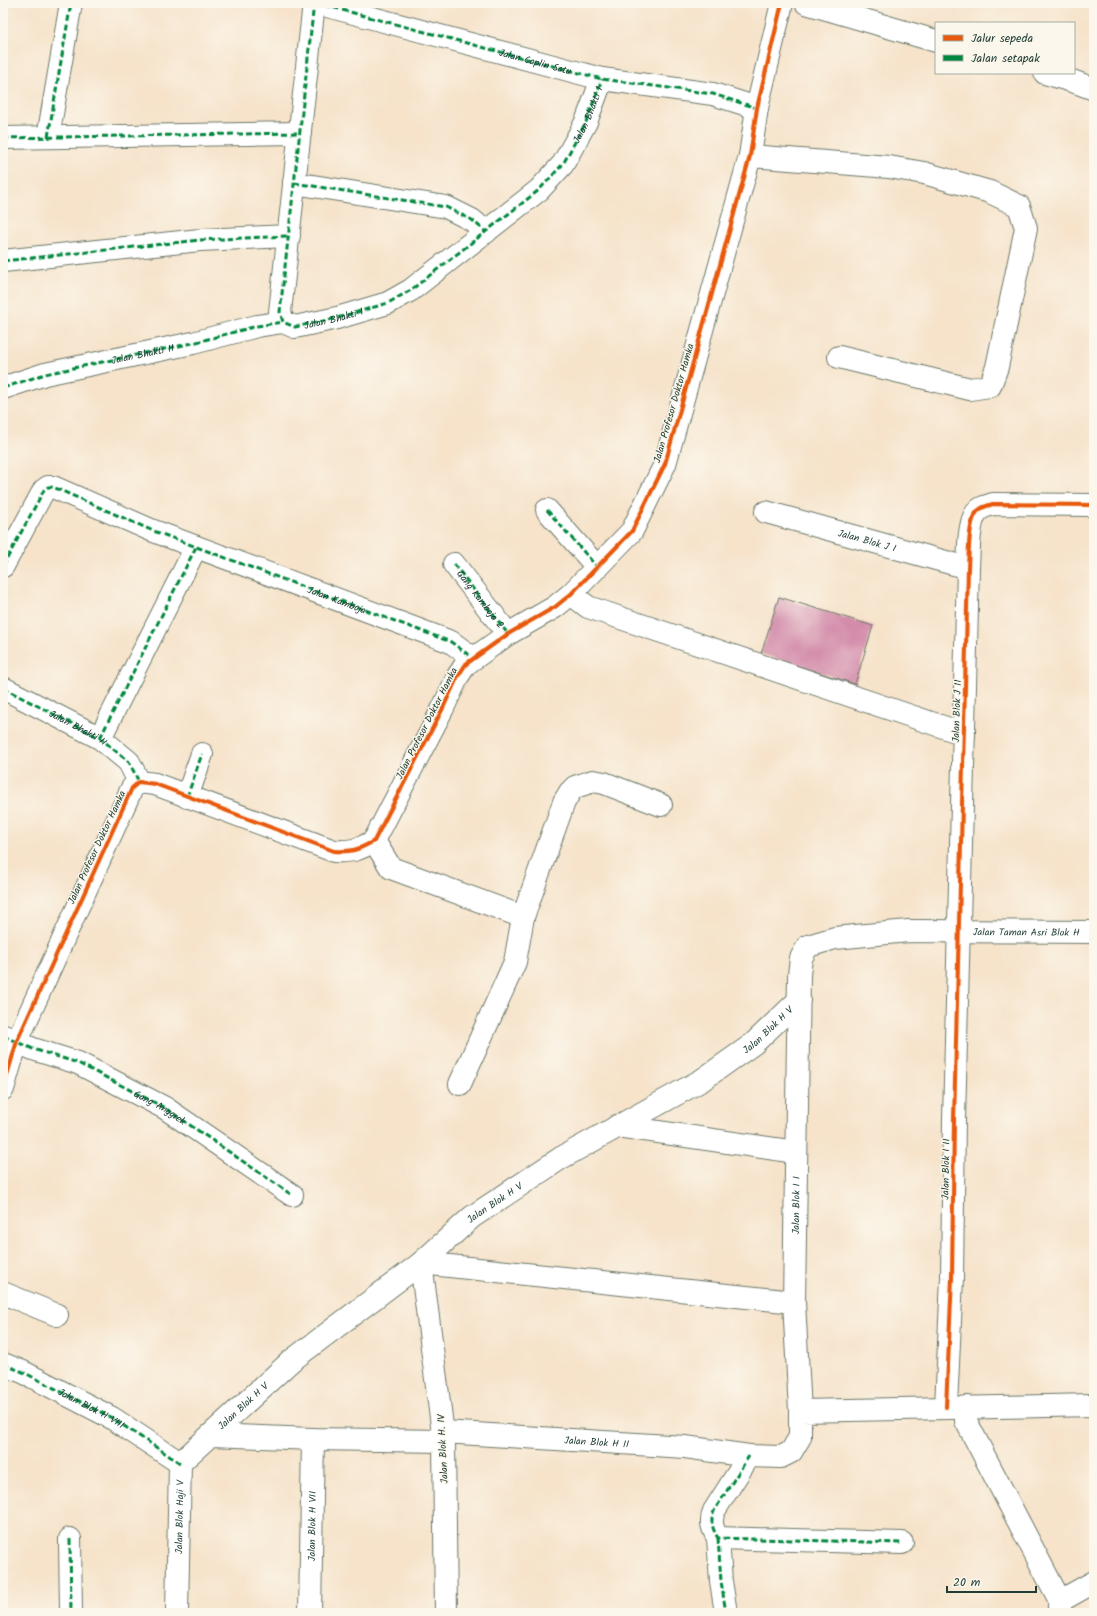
<svg xmlns="http://www.w3.org/2000/svg" width="1097" height="1616" font-family="Kalam,sans-serif">
<style>
.building{fill:#d38caa}
.lines{fill:none;stroke-linecap:round;stroke-linejoin:round}
.minor-casing{stroke:#6a7768;stroke-width:24}
.minor{stroke:#fff;stroke-width:22}
.quiet{stroke:#00873e;stroke-width:3;stroke-dasharray:6 3;stroke-linecap:butt}
.cycleway-casing{stroke:#fbf7ec;stroke-width:6}
.cycleway{stroke:#e8590c;stroke-width:4}
.labels{text-anchor:middle;stroke-width:3;stroke-linejoin:round;paint-order:stroke}
.street-label{font-size:10px;fill:#1f3d34;stroke:#fbf7ec}
</style>
<rect width="100%" height="100%" fill="#fbf7ec"/>
<filter id="ink" filterUnits="userSpaceOnUse"><feTurbulence type="fractalNoise" baseFrequency=".025" numOctaves="2"/><feDisplacementMap in="SourceGraphic" scale="8" xChannelSelector="R" yChannelSelector="G"/><feConvolveMatrix kernelMatrix="1 2 1 2 8 2 1 2 1" color-interpolation-filters="sRGB"/></filter>
<filter id="wash" filterUnits="userSpaceOnUse"><feTurbulence type="fractalNoise" baseFrequency=".012" numOctaves="4" result="noise"/><feDisplacementMap in="SourceGraphic" scale="16" xChannelSelector="R" yChannelSelector="G"/><feGaussianBlur stdDeviation="0.9" result="paint"/><feColorMatrix in="noise" values="0 0 0 0 0 0 0 0 0 0 0 0 0 0 0 0 0 1.4 0 .05"/><feComposite in="paint" operator="in"/></filter>
<g filter="url(#wash)">
<rect width="100%" height="100%" fill="#f6e3ca"/>
<g id="blocks">
<polygon class="building" points="779,597 873,626 855,684 761,654"/>
</g>
</g>
<g filter="url(#ink)">
<use href="#blocks" fill-opacity="0" stroke="#6a7768" stroke-width="1"/>
<g class="lines">
<g class="minor-casing">
<g id="minor">
<polyline points="314,3 280,312 283,322 295,327 337,318 388,303 411,290 539,190 563,164 586,122 602,79"/>
<path id="s1" d="M 316,3 L 602,79 L 713,94 L 757,108"/>
<polyline points="806,3 936,41"/>
<polyline points="1045,73 1075,82 1094,89"/>
<polyline points="48,137 71,3"/>
<polyline points="3,138 300,133"/>
<polyline points="750,156 889,167 924,173 990,192 1019,206 1026,228 997,367 990,386 970,389 839,357"/>
<polyline points="294,183 446,207 472,220 486,232"/>
<polyline points="3,261 200,240 289,236"/>
<polyline points="3,388 45,374 193,343 257,326 283,322"/>
<polyline points="547,510 597,567"/>
<path id="s2" d="M 766,512 L 968,568"/>
<polyline points="454,564 508,634"/>
<polyline points="3,566 44,490 48,487 53,487 151,530 451,642 473,658"/>
<polyline points="571,594 588,607 964,734"/>
<polyline points="3,688 100,738 129,762 139,782"/>
<polyline points="100,738 196,547"/>
<polyline points="187,797 202,754"/>
<polyline points="374,841 391,868 523,917 515,962 460,1084"/>
<polyline points="523,917 564,802 570,792 575,787 593,781 604,783 661,805"/>
<polyline points="4,1036 33,1049 78,1063 165,1108 292,1195"/>
<path d="M 3,1089 L 17,1041 L 132,788 L 139,782 L 155,784 L 334,851 C 352,852 358,850 374,841 L 443,708 L 458,676 L 466,664 L 508,634 L 555,607 L 571,594 L 632,531 L 665,464 L 750,156 L 757,108 L 782,3"/>
<polyline points="617,1126 796,1152"/>
<polyline points="3,1293 57,1315"/>
<path id="s3" d="M 3,1364 L 23,1372 L 112,1418 L 180,1463"/>
<path d="M 946,1407 L 952,1278 L 954,1120 L 968,568 C 969,554 968,527 975,515 C 978,508 986,506 993,504 L 1094,505"/>
<polyline points="966,1407 966,1421 1060,1601"/>
<path id="s4" d="M 800,1411 L 794,1302 L 799,975 L 801,958 L 808,946 L 835,938 L 908,931 L 1094,932"/>
<path id="s5" d="M 443,1432 L 685,1447 L 749,1456 L 781,1457 L 791,1452 L 800,1437 L 800,1411 L 1094,1405"/>
<polyline points="211,1435 313,1439 444,1441"/>
<path d="M 749,1456 L 714,1511 C 710,1522 712,1528 718,1538 L 902,1543"/>
<polyline points="718,1538 721,1581 726,1613"/>
<polyline points="70,1539 71,1613"/>
<path id="s6" d="M 177,1613 L 180,1463 L 291,1361 L 421,1263 L 472,1217 L 561,1158 L 702,1080 L 753,1044 L 799,1000"/>
<path id="s7" d="M 310,1613 L 313,1439"/>
<polyline points="446,1613 444,1441 421,1263 794,1302"/>
<polyline points="1061,1613 1059,1606 1060,1601 1094,1582"/>
</g>
</g>
<use href="#minor" class="minor"/>
<g class="quiet">
<path id="s8" d="M 314,3 L 280,312 L 283,322 L 295,327 L 337,318 L 388,303 L 411,290 L 539,190 L 563,164 L 586,122 L 602,79"/>
<polyline points="316,3 602,79 713,94 757,108"/>
<polyline points="48,137 71,3"/>
<polyline points="3,138 300,133"/>
<polyline points="294,183 446,207 472,220 486,232"/>
<polyline points="3,261 200,240 289,236"/>
<path id="s9" d="M 3,388 L 45,374 L 193,343 L 257,326 L 283,322"/>
<polyline points="547,510 597,567"/>
<path id="s10" d="M 454,564 L 508,634"/>
<path id="s11" d="M 3,566 L 44,490 L 48,487 L 53,487 L 151,530 L 451,642 L 473,658"/>
<path id="s12" d="M 3,688 L 100,738 L 129,762 L 139,782"/>
<polyline points="100,738 196,547"/>
<polyline points="187,797 202,754"/>
<path id="s13" d="M 3,1036 L 33,1049 L 78,1063 L 165,1108 L 292,1195"/>
<polyline points="3,1364 23,1372 112,1418 180,1463"/>
<path d="M 749,1456 L 714,1511 C 710,1522 712,1528 718,1538 L 902,1543"/>
<polyline points="718,1538 721,1581 726,1613"/>
<polyline points="70,1539 71,1613"/>
</g>
<g class="cycleway-casing">
<g id="cycleway">
<path d="M 3,1089 L 17,1041 L 132,788 L 139,782 L 155,784 L 334,851 C 352,852 358,850 374,841 L 443,708 L 458,676 L 466,664 L 508,634 L 555,607 L 571,594 L 632,531 L 665,464 L 750,156 L 757,108 L 782,3"/>
<path d="M 946,1407 L 952,1278 L 954,1120 L 968,568 C 969,554 968,527 975,515 C 978,508 986,506 993,504 L 1094,505"/>
</g>
</g>
<use href="#cycleway" class="cycleway"/>
</g>
</g>
<g class="labels">
<g class="street-label">
<text dy="4" stroke="none"><textPath href="#s1" startOffset="227">Jalan Caplin Satu</textPath></text>
<text dy="4" stroke="none"><textPath href="#s8" startOffset="710">Jalan Bhakti 1</textPath></text>
<text dy="4" stroke="none"><textPath href="#s8" startOffset="374">Jalan Bhakti 1</textPath></text>
<text dy="4" stroke="none"><textPath href="#s9" startOffset="144">Jalan Bhakti II</textPath></text>
<text transform="translate(673 403) rotate(-74)" y="4">Jalan Profesor Doktor Hamka</text>
<text dy="4" stroke="none"><textPath href="#s2" startOffset="105">Jalan Blok J I</textPath></text>
<text dy="4" stroke="none"><textPath href="#s11" startOffset="402">Jalan Kamboja</textPath></text>
<text dy="4" stroke="none"><textPath href="#s10" startOffset="44">Gang Kamboja 2</textPath></text>
<text transform="translate(956 711) rotate(-88)" y="4">Jalan Blok J II</text>
<text transform="translate(426 723) rotate(-63)" y="4">Jalan Profesor Doktor Hamka</text>
<text dy="4" stroke="none"><textPath href="#s12" startOffset="85">Jalan Bhakti II</textPath></text>
<text transform="translate(96 847) rotate(-65)" y="4">Jalan Profesor Doktor Hamka</text>
<text dy="4" stroke="none"><textPath href="#s4" startOffset="687">Jalan Taman Asri Blok H</textPath></text>
<text dy="4" stroke="none"><textPath href="#s6" startOffset="883">Jalan Blok H V</textPath></text>
<text dy="4" stroke="none"><textPath href="#s13" startOffset="173">Gang Anggrek</textPath></text>
<text transform="translate(945 1169) rotate(-89)" y="4">Jalan Blok I II</text>
<text dy="4" stroke="none"><textPath href="#s6" startOffset="559">Jalan Blok H V</textPath></text>
<text dy="4" stroke="none"><textPath href="#s4" startOffset="206">Jalan Blok I I</textPath></text>
<text dy="4" stroke="none"><textPath href="#s6" startOffset="235">Jalan Blok H V</textPath></text>
<text dy="4" stroke="none"><textPath href="#s3" startOffset="99">Jalan Blok H VIII</textPath></text>
<text dy="4" stroke="none"><textPath href="#s5" startOffset="154">Jalan Blok H II</textPath></text>
<text transform="translate(442 1449) rotate(-93)" y="4">Jalan Blok H. IV</text>
<text dy="4" stroke="none"><textPath href="#s6" startOffset="96">Jalan Blok Haji V</textPath></text>
<text dy="4" stroke="none"><textPath href="#s7" startOffset="87">Jalan Blok H VII</textPath></text>
</g>
</g>
<rect width="1097" height="1616" fill="none" stroke="#fbf7ec" stroke-width="16"/>
<rect x="935" y="22" width="140" height="52" fill="#fbf7ec" stroke="#a3ada2"/>
<rect x="943" y="35" width="20" height="6" fill="#e8590c" stroke="#a3ada2"/>
<text x="971" y="42" font-size="12" fill="#1f3d34">Jalur sepeda</text>
<rect x="943" y="55" width="20" height="6" fill="#00873e" stroke="#a3ada2"/>
<text x="971" y="62" font-size="12" fill="#1f3d34">Jalan setapak</text>
<path d="M947 1586v6h89v-6" fill="none" stroke="#1f3d34" stroke-width="2"/>
<text x="953" y="1586" font-size="12" fill="#1f3d34" stroke="#fbf7ec" stroke-width="3" paint-order="stroke">20 m</text>
</svg>
